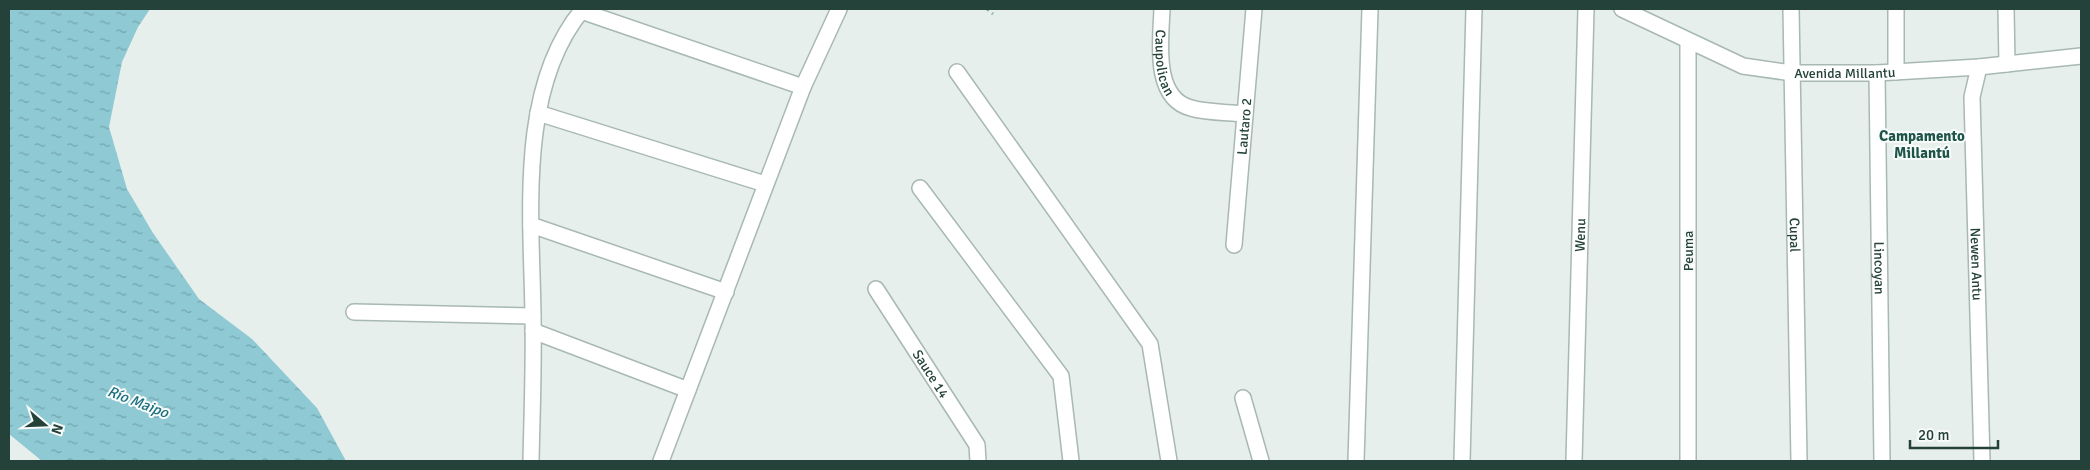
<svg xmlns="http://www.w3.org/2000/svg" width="2090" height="470" font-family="Signika,sans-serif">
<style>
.water{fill:url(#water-ripples)}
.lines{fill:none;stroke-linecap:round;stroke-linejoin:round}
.minor-casing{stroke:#a8b8b2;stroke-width:18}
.path{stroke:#86b3a5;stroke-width:3;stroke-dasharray:2.5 4;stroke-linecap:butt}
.minor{stroke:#fff;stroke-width:15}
.labels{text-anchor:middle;stroke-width:4;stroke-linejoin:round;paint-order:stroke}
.street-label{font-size:14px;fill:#24423a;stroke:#f7fbf9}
.neighbourhood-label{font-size:15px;font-weight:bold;fill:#1f5548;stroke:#f7fbf9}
.water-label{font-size:15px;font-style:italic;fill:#1c6f80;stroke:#f7fbf9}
</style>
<defs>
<pattern id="water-ripples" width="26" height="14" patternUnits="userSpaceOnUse" patternTransform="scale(1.25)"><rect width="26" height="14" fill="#8ec9d4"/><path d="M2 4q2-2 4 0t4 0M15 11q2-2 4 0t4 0" fill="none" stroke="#74a5ad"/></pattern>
</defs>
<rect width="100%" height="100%" fill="#e6efeb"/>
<polygon class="water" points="9,9 150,9 138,27 122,62 109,127 127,189 153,233 199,299 252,339 317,408 346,461 42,461 9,434"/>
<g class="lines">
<g class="minor-casing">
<g id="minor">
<path id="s1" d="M 1162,9 C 1161,39 1152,98 1191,108 C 1208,113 1228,112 1245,114"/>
<path id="s2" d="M 1622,9 L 1743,66 L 1792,73 L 1877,73 L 1979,67 L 2081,56"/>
<path id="s3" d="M 1791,9 L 1799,461"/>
<polyline points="1896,9 1896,72"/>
<polyline points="2006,9 2007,64"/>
<polyline points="581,11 803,87"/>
<path id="s4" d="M 1979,67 L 1972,97 L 1982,461"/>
<polyline points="957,72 1150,344 1169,461"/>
<path id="s5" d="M 1877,73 L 1882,461"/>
<polyline points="538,113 765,184"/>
<polyline points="920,188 1061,376 1071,461"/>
<polyline points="531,225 726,292"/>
<path id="s6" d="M 1234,245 L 1254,9"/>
<path id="s7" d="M 876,289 L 977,445 L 978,461"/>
<polyline points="354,312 533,316"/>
<polyline points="533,331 688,390"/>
<polyline points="1243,398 1261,461"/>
<path d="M 531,461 C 532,413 534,365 533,317 C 532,220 516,89 583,9"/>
<polyline points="661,461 803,87 839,9"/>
<polyline points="1356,461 1370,9"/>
<polyline points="1462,461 1474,9"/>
<path id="s8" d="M 1574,461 L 1586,9"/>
<polyline points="1688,461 1688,41"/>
</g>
</g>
<polyline class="path" points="987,9 993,14"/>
<use href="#minor" class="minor"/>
</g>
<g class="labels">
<g class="street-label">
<text dy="5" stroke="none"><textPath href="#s1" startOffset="54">Caupolican</textPath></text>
<text dy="5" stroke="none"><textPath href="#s2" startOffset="236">Avenida Millantu</textPath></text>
<text dy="5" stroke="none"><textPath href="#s6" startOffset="119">Lautaro 2</textPath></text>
<text dy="5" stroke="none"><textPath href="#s8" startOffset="226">Wenu</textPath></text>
<text dy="5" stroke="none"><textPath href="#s3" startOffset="226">Cupal</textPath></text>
<text transform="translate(1688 251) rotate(-90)" y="5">Peuma</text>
<text dy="5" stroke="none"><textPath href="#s4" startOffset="198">Newen Antu</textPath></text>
<text dy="5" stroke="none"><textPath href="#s5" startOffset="195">Lincoyan</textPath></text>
<text dy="5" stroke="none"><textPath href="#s7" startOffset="101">Sauce 14</textPath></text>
</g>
<g class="neighbourhood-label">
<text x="1922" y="141">Campamento<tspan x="1922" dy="17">Millantú</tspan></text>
</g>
<g class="water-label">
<text transform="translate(138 402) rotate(21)" y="5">Río Maipo</text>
</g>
</g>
<rect width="2090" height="470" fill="none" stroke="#24423a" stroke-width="20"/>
<g transform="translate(45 425) rotate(109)" stroke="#f7fbf9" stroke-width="4" paint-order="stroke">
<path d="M0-4L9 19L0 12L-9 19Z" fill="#24423a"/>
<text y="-8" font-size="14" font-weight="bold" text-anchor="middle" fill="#24423a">N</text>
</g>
<path d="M1910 440v8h88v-8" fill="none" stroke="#24423a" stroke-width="2.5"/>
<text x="1918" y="440" font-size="15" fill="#24423a" stroke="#f7fbf9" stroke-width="4" paint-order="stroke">20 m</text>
</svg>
